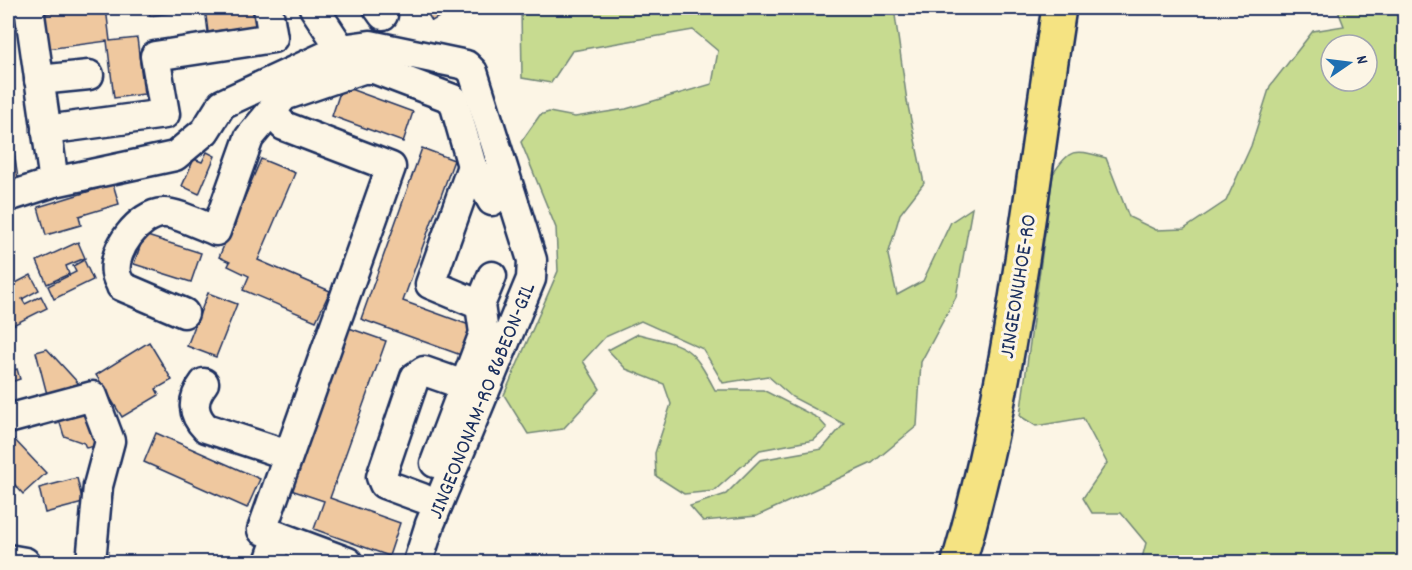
<svg xmlns="http://www.w3.org/2000/svg" width="1412" height="570" font-family="Dekko,sans-serif">
<style>
.green{fill:#c7db90;stroke:#718577;stroke-width:1.5;fill-rule:evenodd}
.building{fill:#efc89f;stroke:#1b2f5e;stroke-width:1.5}
.lines{fill:none;stroke-linecap:round;stroke-linejoin:round}
.minor-casing{stroke:#1b2f5e;stroke-width:33}
.major-casing{stroke:#1b2f5e;stroke-width:38}
.minor{stroke:#fcf5e5;stroke-width:28}
.major{stroke:#f5e382;stroke-width:33}
.labels{text-anchor:middle;stroke-width:6;stroke-linejoin:round;paint-order:stroke}
.street-label{font-size:22px;fill:#1b2f5e;stroke:#fcf5e5}
</style>
<rect width="100%" height="100%" fill="#fcf5e5"/>
<filter id="ink" filterUnits="userSpaceOnUse"><feTurbulence type="fractalNoise" baseFrequency=".0167" numOctaves="2"/><feDisplacementMap in="SourceGraphic" scale="12" xChannelSelector="R" yChannelSelector="G"/><feConvolveMatrix kernelMatrix="1 2 1 2 8 2 1 2 1" color-interpolation-filters="sRGB"/></filter>
<g filter="url(#ink)">
<g class="green">
<polygon points="521,8 894,8 907,101 924,183 900,214 888,255 897,295 923,281 951,222 972,208 956,297 921,362 917,426 872,463 757,516 703,521 690,506 726,494 760,460 822,449 844,424 792,397 768,376 723,383 703,349 641,321 605,337 583,361 600,389 563,429 528,434 504,395 558,271 556,228 521,142 540,115 549,112 575,117 626,109 712,84 718,51 693,30 572,51 551,83 522,78"/>
<path d="M 1337,8 L 1404,8 L 1404,562 L 1141,562 L 1146,543 L 1121,513 L 1092,513 L 1083,498 L 1107,463 L 1083,418 L 1036,426 L 1020,416 L 1053,174 C 1071,146 1076,150 1106,158 L 1129,217 L 1156,230 L 1184,229 L 1226,201 L 1251,146 L 1270,86 L 1313,31 L 1344,26 ZM 1331,45 L 1367,45 L 1367,81 L 1331,81 Z"/>
<path d="M 638,334 C 688,346 691,345 715,390 L 763,390 L 818,418 L 827,428 L 814,440 L 760,450 L 714,491 L 684,494 L 656,476 L 655,453 L 671,404 L 664,384 L 626,369 L 608,350 Z"/>
</g>
<g class="building">
<polygon points="94,8 106,8 110,41 137,38 144,94 114,98 107,41 47,49 43,14"/>
<polygon points="149,8 260,8 262,25 208,32 205,8 150,16"/>
<polygon points="424,8 454,8 432,21"/>
<polygon points="342,86 413,112 403,142 332,116"/>
<polygon points="8,125 10,125 18,179 8,181"/>
<polygon points="422,148 454,160 403,301 472,326 461,355 361,319"/>
<polygon points="207,152 215,156 199,194 182,186 194,159 202,162"/>
<polygon points="261,159 295,173 258,260 330,291 316,321 243,290 249,276 228,266 230,262 219,257"/>
<polygon points="113,184 119,204 79,216 81,225 46,235 38,207"/>
<polygon points="8,232 16,255 8,258"/>
<polygon points="144,235 201,253 191,282 134,264"/>
<polygon points="78,242 85,258 66,266 69,274 47,284 37,261"/>
<polygon points="84,260 93,280 54,299 48,286 76,272 73,266"/>
<polygon points="31,275 39,290 22,299 25,304 41,296 47,308 11,326 8,320 8,287"/>
<polygon points="208,293 237,304 216,357 187,346"/>
<polygon points="349,328 386,341 330,498 400,523 389,556 314,529 324,501 291,490"/>
<polygon points="149,342 172,380 156,389 159,395 122,417 96,375"/>
<polygon points="47,349 80,385 83,393 49,402 36,352"/>
<polygon points="10,351 14,370 17,369 20,379 8,383 8,352"/>
<polygon points="89,401 100,445 86,448 84,443 64,436 60,423 56,424 53,410"/>
<polygon points="156,433 260,479 247,508 144,462"/>
<polygon points="12,437 46,473 23,494 8,477 8,441"/>
<polygon points="77,478 83,503 45,513 39,488"/>
<polygon points="287,549 323,562 283,562"/>
</g>
<g class="lines">
<g class="minor-casing">
<g id="minor">
<polyline points="29,8 54,182"/>
<polyline points="314,8 341,49 370,45 466,65 473,72 532,260 531,279 430,524 418,562"/>
<polyline points="378,8 383,15"/>
<polyline points="39,80 89,75"/>
<polyline points="271,112 284,126 391,167 262,530 348,562"/>
<polyline points="46,130 165,114 155,56 273,38 268,8"/>
<polyline points="472,166 430,284 480,305"/>
<polyline points="8,197 54,182 175,156 205,131 222,104 341,49"/>
<path d="M 184,313 L 121,286 C 120,282 116,277 116,273 C 112,250 139,214 163,213 C 175,212 203,226 216,231 L 249,138 L 284,96 L 363,69 L 374,69 L 453,99 L 472,166 L 492,201"/>
<path d="M 204,383 C 191,400 192,414 206,428 L 288,455"/>
<polyline points="8,419 93,396 110,441 98,486 91,562"/>
<polyline points="435,463 484,333 480,305 492,276"/>
<polyline points="422,498 384,484 381,477 415,377 424,371 464,385"/>
<polyline points="8,559 25,562"/>
<polyline points="269,562 278,536"/>
</g>
</g>
<g class="major-casing">
<path id="major" d="M 959,562 C 1012,382 1030,193 1059,8"/>
</g>
<use href="#minor" class="minor"/>
<use href="#major" class="major"/>
</g>
</g>
<g class="labels">
<g class="street-label">
<text transform="translate(1016 286) rotate(-81)" y="8">JINGEONUHOE-RO</text>
<text transform="translate(480 400) rotate(-68)" y="8">JINGEONONAM-RO 86BEON-GIL</text>
</g>
</g>
<rect width="1412" height="570" fill="none" stroke="#fcf5e5" stroke-width="30"/>
<rect x="15" y="15" width="1382" height="540" fill="none" stroke="#1b2f5e" stroke-width="2" filter="url(#ink)"/>
<g transform="translate(1349 63) rotate(76)"><circle r="28" fill="#fcf5e5" stroke="#a2a6af" stroke-width="1.5"/>
<path d="M0-4.5L10 22L0 15L-10 22Z" fill="#1f6fb2"/>
<text y="-9" font-size="16" font-weight="bold" text-anchor="middle" fill="#1b2f5e">N</text>
</g>
</svg>
